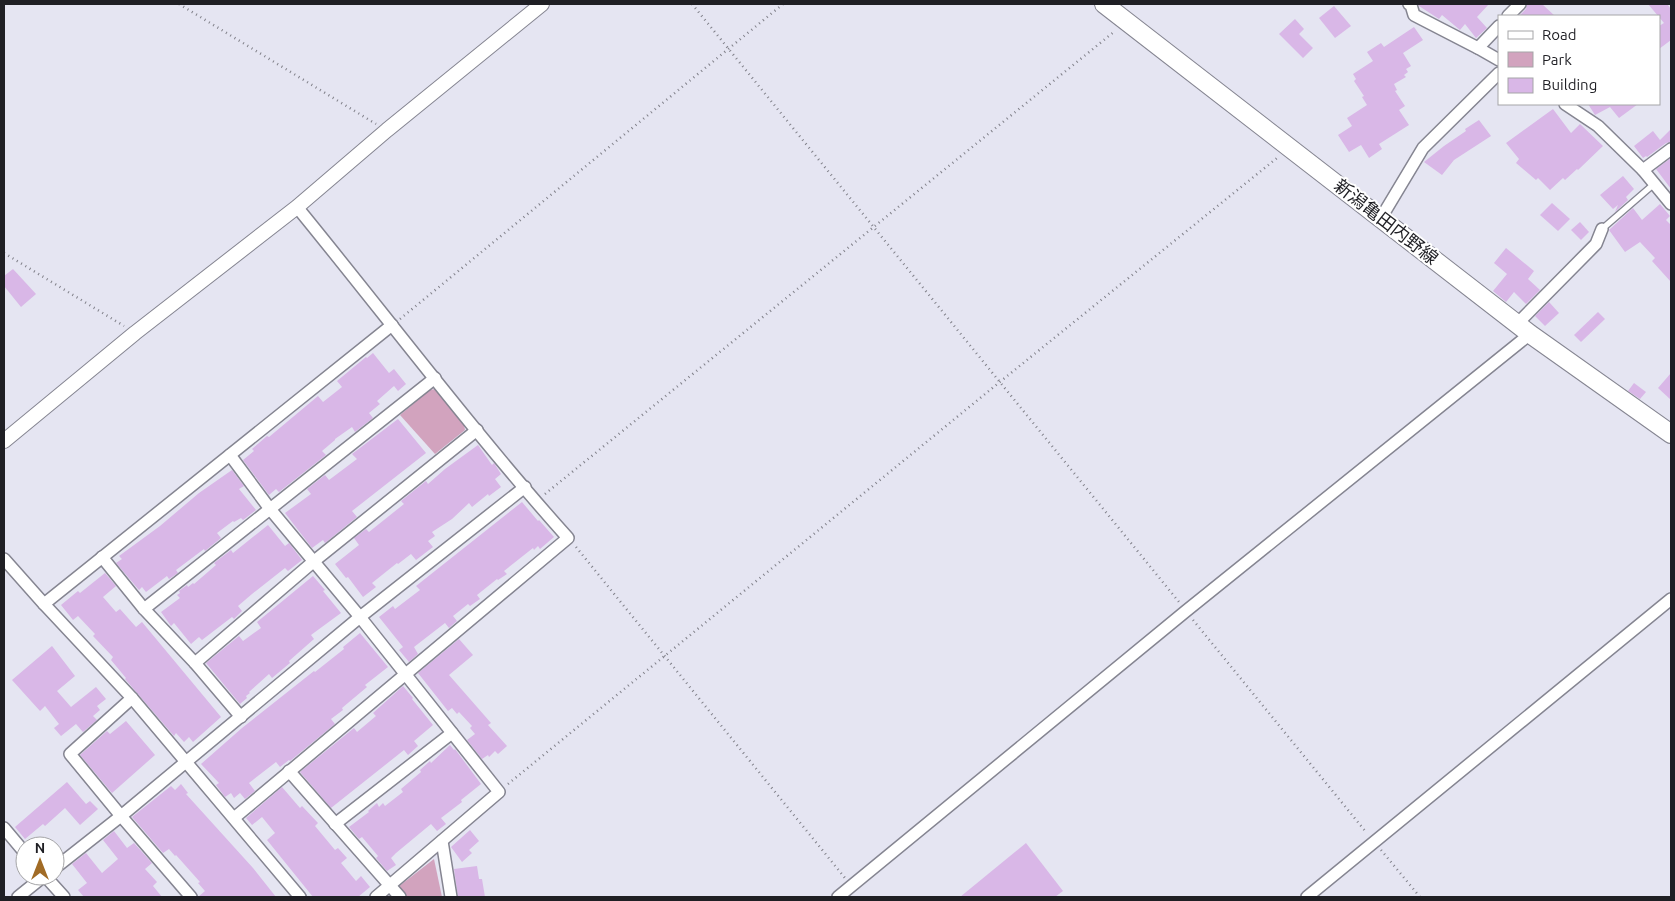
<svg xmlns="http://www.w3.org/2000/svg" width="1675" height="901" font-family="Ubuntu,'Noto Sans JP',sans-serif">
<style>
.green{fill:#d2a3be}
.building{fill:#d9b7e7}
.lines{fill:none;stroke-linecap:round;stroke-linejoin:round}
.service-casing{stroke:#858591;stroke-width:8}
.minor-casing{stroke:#858591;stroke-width:14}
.tertiary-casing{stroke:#858591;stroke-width:16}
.primary-casing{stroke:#858591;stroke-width:20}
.path{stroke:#81818a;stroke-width:2.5;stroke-dasharray:1 4;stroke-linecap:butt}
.service{stroke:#fff;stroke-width:5.5}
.minor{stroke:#fff;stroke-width:11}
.tertiary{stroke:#fff;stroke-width:14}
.primary{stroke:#fff;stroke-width:18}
.labels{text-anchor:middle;stroke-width:4;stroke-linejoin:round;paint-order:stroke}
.street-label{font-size:18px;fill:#1f1f24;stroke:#fff}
</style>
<rect width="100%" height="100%" fill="#e5e5f2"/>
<g class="green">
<polygon points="435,389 464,425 465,430 435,454 400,415 430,390"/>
<polygon points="434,859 442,897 407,897 398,887"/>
</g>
<g class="building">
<polygon points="1418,4 1489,4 1477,17 1487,28 1476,38 1465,24 1460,30 1442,15 1439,19 1419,6"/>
<polygon points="1527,4 1542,4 1555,16 1519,16 1526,9"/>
<polygon points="1648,4 1667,4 1671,9 1671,40 1659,49 1659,26 1664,23"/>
<polygon points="1334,6 1351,26 1335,38 1319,18"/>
<polygon points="1295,19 1304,29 1299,34 1313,48 1303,58 1279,34"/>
<polygon points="1414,27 1423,40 1403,53 1411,66 1406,69 1408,72 1404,75 1406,77 1394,84 1397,90 1395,91 1405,106 1399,110 1409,125 1379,144 1382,149 1369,158 1361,145 1349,152 1338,135 1352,126 1347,118 1367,105 1362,97 1364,96 1354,81 1356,79 1353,74 1373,61 1367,52 1381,43 1384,47"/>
<polygon points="1588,104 1638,104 1619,118 1610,107 1595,115"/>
<polygon points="1553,109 1571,133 1580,124 1603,146 1578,170 1577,169 1565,180 1563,178 1550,190 1538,178 1536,180 1516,163 1519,159 1506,143"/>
<polygon points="1479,120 1491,136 1454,160 1442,175 1424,162 1444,146 1466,131 1465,129"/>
<polygon points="1671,129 1671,142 1666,143 1647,157 1646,156 1643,158 1634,146 1653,131 1660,140"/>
<polygon points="1671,158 1671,189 1656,169"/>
<polygon points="1623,176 1634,189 1626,197 1628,200 1615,212 1618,205 1613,209 1600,195"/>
<polygon points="1552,203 1570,219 1558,231 1540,215"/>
<polygon points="1660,204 1670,216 1666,220 1671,225 1671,282 1652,261 1655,258 1640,242 1625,252 1609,230 1633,208 1642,220"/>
<polygon points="1580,222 1589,232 1581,240 1571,230"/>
<polygon points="1506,248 1534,271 1528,279 1540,290 1526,304 1514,292 1506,302 1493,291 1507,274 1494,263"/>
<polygon points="13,269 36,294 21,307 4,286 4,276"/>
<polygon points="1549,302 1559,313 1545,326 1535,316"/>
<polygon points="1598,312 1605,319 1581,342 1574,335"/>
<polygon points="373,353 389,373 394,369 406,384 398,391 394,386 377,401 380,404 369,413 373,418 355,432 352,427 335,439 335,440 322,451 326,455 279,492 276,489 269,495 243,460 254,451 252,449 267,436 269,437 318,396 323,402 342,387 337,381 366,357 367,358"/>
<polygon points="1671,373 1671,400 1658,388"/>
<polygon points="1634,383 1646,392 1640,399 1628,391"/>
<polygon points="398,419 426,453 352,511 357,517 325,543 323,540 312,548 285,513 311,494 307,489 325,475 329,480 357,459 352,454"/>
<polygon points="478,445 492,465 494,463 501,474 495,479 501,487 489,496 488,494 472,507 469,503 452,519 432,532 435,536 428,541 433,547 416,560 411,554 398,564 397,563 372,583 376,587 363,597 348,577 346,578 335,564 359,545 354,538 366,529 369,532 404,504 401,501 426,481 428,484 445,469"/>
<polygon points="232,470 244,486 239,489 256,510 243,520 241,518 234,522 233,521 217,533 221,538 205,551 204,549 176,570 178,573 169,579 167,576 146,592 142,587 139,590 116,563 122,559 119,556 160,526 199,493"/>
<polygon points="522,502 538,521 539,520 554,537 540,549 538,546 534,550 533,548 504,571 507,574 498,580 497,579 477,595 480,599 470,606 468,604 453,616 457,621 449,628 445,623 414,647 418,654 409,662 399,650 403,647 379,617 393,606 395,609 420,590 416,586"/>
<polygon points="268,525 285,546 289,543 302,560 288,571 285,568 252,594 238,606 242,611 234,619 232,617 202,640 199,637 191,644 174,623 171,626 161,612 180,598 177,595 180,593 179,591 187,585 188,587 193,583 194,584 216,565 214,563 231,550 233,553"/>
<polygon points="105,573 116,586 103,597 116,612 120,609 136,627 142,622 221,717 193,742 189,737 184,742 176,733 174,736 125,679 126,678 111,660 113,657 93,636 95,634 78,616 73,620 61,605 78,591 80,593"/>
<polygon points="313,576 325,590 323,591 341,613 311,635 314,639 289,661 290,663 272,678 269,674 249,692 250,693 246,696 247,698 240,704 206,663 239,636 243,641 261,628 257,622"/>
<polygon points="360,633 388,667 365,685 367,687 342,708 343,710 331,719 335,724 290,761 289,760 280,767 276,762 249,783 255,791 245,799 240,793 234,798 231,793 225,797 216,785 219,783 201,764 242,728 314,671 315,672 344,649 343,647"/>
<polygon points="459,639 473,655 449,675 491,723 488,725 507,746 498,754 495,751 489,757 488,755 482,759 467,740 475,734 470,728 472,726 459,712 457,714 452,708 448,711 418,673"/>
<polygon points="52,646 75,676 57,691 71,707 96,687 106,699 97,706 100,710 93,716 97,720 83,732 76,724 61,736 54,728 59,724 45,706 40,711 12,680"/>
<polygon points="403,686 413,698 412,699 433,725 414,741 418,746 408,755 404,750 331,808 300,772 354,728 357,732 376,716 373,713"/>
<polygon points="126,721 155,755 112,793 80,755 107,731 110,734"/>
<polygon points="450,745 454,750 455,749 481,784 461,800 462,802 441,818 446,824 437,831 431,824 396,853 391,858 396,865 387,871 376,858 378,856 362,837 359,839 349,827 369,812 368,811 377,803 379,807 383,803 385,806 403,792 401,789 421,772 420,770 430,761 431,763"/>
<polygon points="67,782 86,804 90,801 98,809 80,825 65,808 45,826 43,824 25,839 15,827"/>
<polygon points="181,784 188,793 186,794 253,868 276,897 198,897 205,891 198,883 200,882 176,855 175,856 169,849 163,853 132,817 171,786 175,790"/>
<polygon points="282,787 300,808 302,806 318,823 315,826 335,850 338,848 347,858 341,863 356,881 361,876 370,887 358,897 313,897 267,840 275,833 262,817 252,825 246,818"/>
<polygon points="470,830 479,841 469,850 472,853 462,862 451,847"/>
<polygon points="114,831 127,848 134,843 152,863 145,869 157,882 153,886 162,897 84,897 78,890 87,883 72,864 86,853 102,873 118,859 103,840"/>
<polygon points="1026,843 1063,891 1055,897 960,897"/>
<polygon points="477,866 479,879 482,879 485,897 458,897 454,869"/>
</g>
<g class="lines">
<g class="service-casing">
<polyline id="service" points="1602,229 1654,184"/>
</g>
<g class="minor-casing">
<g id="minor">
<polyline points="1409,4 1411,5 1414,15 1478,48 1499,60"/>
<polyline points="1508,16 1520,4"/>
<polyline points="1478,48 1499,26"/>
<polyline points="1565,104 1598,126 1643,170 1671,204"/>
<polyline points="1643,170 1671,149"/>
<polyline points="1381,218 1423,148 1499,73"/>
<polyline points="1517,324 1596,244 1602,229"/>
<polyline points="230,455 270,509 360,617 499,792 376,897"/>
<polyline points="102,557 144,609 195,663 241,717"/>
<polyline points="4,559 44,604 132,698 300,897"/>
<polyline points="44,604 392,325"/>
<polyline points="144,609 435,378"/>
<polyline points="195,663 313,562 477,430"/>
<polyline points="132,698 70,754 121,816 191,897"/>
<polyline points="289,771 400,897"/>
<path d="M 234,818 L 568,538 C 473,432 387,317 297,207"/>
<polyline points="335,824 452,733"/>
<polyline points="4,828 25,853"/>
<polyline points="442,841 451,897"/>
<polyline points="55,868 121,816 360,617 525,487"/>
<polyline points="45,876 64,897"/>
<polyline points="18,897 44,876"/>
<polyline points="838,897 1186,611 1530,334"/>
<polyline points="1307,897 1671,599"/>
</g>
</g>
<g class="tertiary-casing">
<polyline id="tertiary" points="4,441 135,333 297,207 387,130 542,4"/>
</g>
<g class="primary-casing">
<polyline id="primary" points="1104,4 1530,334 1671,434"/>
</g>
<g class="path">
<polyline points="179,4 376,124"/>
<polyline points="692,4 1179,602"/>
<polyline points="4,253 124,326"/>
<polyline points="400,319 783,4"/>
<polyline points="545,494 1115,31"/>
<polyline points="576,547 845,878"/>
<polyline points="1193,620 1366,832"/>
<polyline points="508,784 1001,381 1277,158"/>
<polyline points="1381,850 1420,897"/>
</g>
<use href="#service" class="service"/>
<use href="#minor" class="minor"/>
<use href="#tertiary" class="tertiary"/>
<use href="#primary" class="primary"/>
</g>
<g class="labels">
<g class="street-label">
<text transform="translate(1386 222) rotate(38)" y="6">新潟亀田内野線</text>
</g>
</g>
<rect width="1675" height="901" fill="none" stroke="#1f1f24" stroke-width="10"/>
<rect x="1498" y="15" width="162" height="90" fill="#ffffff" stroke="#a5a5a7"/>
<rect x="1508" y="31" width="25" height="8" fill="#ffffff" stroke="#a5a5a7"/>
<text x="1542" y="40" font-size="15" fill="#1f1f24">Road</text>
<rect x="1508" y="52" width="25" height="15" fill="#d2a3be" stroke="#a5a5a7"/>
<text x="1542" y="65" font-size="15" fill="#1f1f24">Park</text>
<rect x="1508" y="78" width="25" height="15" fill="#d9b7e7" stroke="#a5a5a7"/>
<text x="1542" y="90" font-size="15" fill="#1f1f24">Building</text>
<g transform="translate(40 861)"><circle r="24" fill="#ffffff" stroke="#a5a5a7"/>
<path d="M0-4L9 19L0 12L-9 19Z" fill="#a16b25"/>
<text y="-8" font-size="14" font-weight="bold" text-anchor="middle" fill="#1f1f24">N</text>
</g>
</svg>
